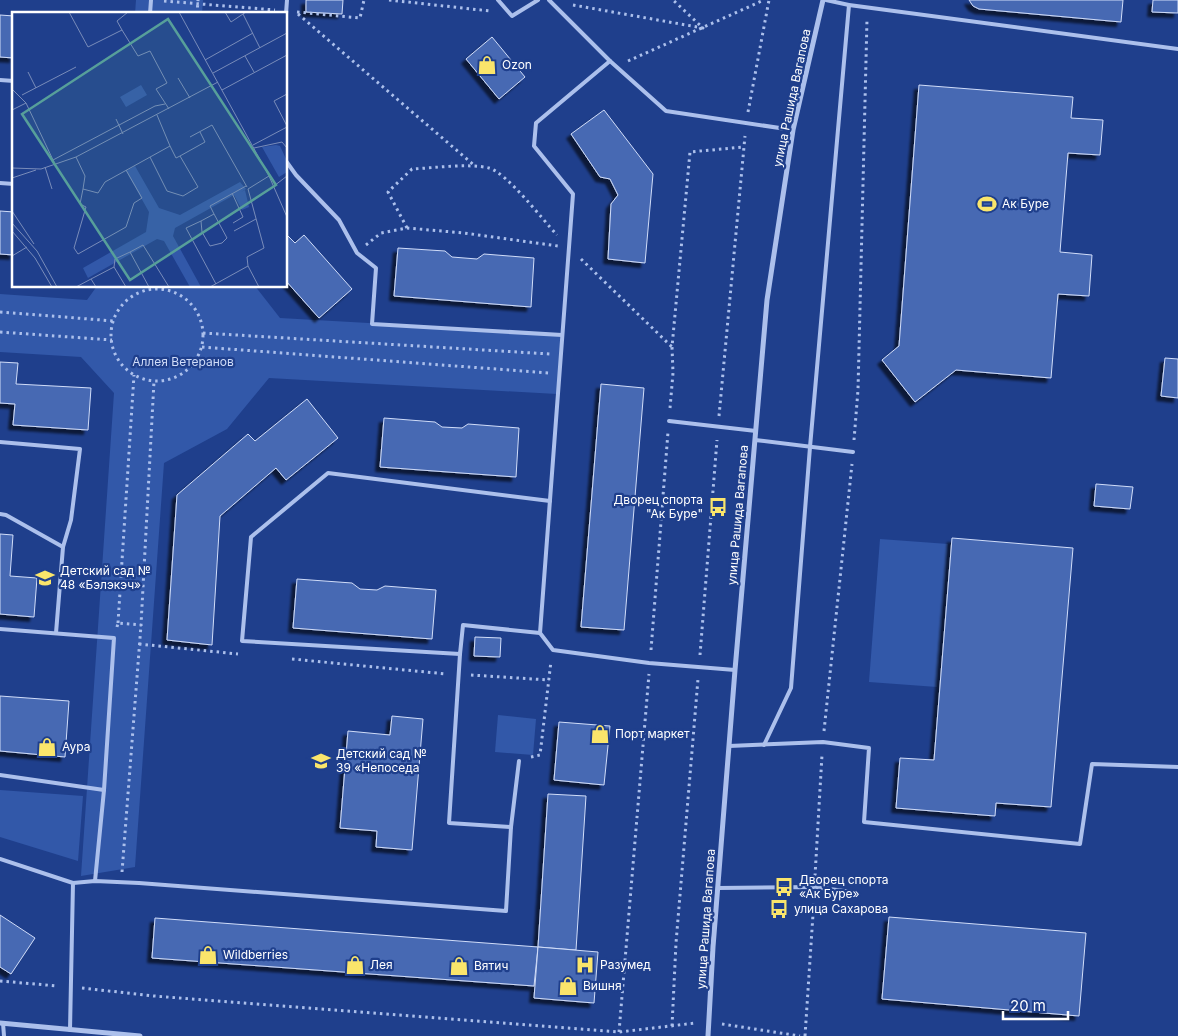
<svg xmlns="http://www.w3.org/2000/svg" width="1178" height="1036" font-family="Inter,sans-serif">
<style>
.green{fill:#3258a9}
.building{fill:#4769b3;stroke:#d1ddf9;filter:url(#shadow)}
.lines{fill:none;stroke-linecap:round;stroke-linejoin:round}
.path{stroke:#acc0ec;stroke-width:3;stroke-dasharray:2.5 4;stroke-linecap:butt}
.lane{stroke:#acc0ec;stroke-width:4}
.street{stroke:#acc0ec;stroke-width:5}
.labels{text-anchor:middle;stroke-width:4.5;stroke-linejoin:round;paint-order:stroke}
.poi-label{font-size:12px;fill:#fff;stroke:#1f3f8c;text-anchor:start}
.street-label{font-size:12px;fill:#fff;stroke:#1f3f8c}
.park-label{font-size:12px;fill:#d1ddf9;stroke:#1f3f8c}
.inset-road{fill:none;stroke:#798cba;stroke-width:1}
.view{fill:#579f9a;fill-opacity:0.15;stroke:#579f9a;stroke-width:2.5}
.inset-edge{fill:none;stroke:#fff;stroke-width:2.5}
</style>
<defs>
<filter id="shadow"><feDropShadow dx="-4.5" dy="4.5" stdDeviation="1" flood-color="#0009"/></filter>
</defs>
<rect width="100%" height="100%" fill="#1f3f8c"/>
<g class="green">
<polygon points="136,0 203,0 202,14 135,14"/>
<polygon points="97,286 255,286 280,318 561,334 557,394 269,378 227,429 164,463 135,867 81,876 114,393 81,357 0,352 0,294 87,300"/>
<polygon points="880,539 948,544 937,687 869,682"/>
<polygon points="498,715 536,719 533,755 495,752"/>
<polygon points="0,790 83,796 78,861 0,837"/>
</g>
<g class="building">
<polygon points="306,0 343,0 342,14 306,12"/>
<polygon points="969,0 1123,0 1121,22 979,9 973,6"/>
<polygon points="1153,0 1178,0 1178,13 1152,12"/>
<polygon points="0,15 14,16 14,58 0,57"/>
<polygon points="492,37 525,77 499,99 466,59"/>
<polygon points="919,85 1073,97 1071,118 1103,120 1100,155 1068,153 1060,252 1092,255 1089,296 1058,294 1051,378 956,370 915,402 882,360 899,346"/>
<polygon points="604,110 653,174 645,263 608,259 611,204 618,195 610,179 600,177 571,134"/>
<polygon points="0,211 14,212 14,255 0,254"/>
<polygon points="286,234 295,243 304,235 352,289 319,318 286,281"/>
<polygon points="398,248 445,251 452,257 477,259 484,254 534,258 531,307 394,296"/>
<polygon points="1165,358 1178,359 1178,398 1161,396"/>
<polygon points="0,362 18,363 16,384 91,388 88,430 13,425 15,404 0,403"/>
<polygon points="601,384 644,388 624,630 581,627"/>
<polygon points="307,399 338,438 286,480 276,468 220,516 212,645 167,640 177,495 248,434 255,441"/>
<polygon points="384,418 435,422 442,427 462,428 468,424 519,428 516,477 380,467"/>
<polygon points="1096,484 1133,487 1130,509 1094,506"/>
<polygon points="0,534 13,535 10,576 37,578 34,617 0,614"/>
<polygon points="952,538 1073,548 1051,807 996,803 995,816 896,808 900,758 934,760"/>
<polygon points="297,579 352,583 360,589 377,590 385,586 436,590 432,639 293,628"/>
<polygon points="475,637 501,638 500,657 474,656"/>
<polygon points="0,696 69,701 65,757 0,751"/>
<polygon points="392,716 423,719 412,850 376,847 377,831 340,828 348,731 390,735"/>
<polygon points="559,722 610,726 604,785 554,780"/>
<polygon points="548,794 586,796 576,950 538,947"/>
<polygon points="0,915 35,938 11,974 0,967"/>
<polygon points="889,917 1086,933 1079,1016 882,999"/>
<polygon points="155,918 538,947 534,986 152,958"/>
<polygon points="538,947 598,952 594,1003 534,998"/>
</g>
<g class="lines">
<g class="path">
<polyline points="389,0 490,11"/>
<polyline points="164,1 275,10"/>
<polyline points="573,5 703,28 673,0"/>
<polyline points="297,12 360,18 364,0"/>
<polyline points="197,14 198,0"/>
<polyline points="298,14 475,166"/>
<polyline points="628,61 764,0"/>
<polyline points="748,112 769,0"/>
<path d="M 407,228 L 388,192 L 412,169 C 434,168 468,163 489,168 C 507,173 543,220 557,235"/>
<polyline points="366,245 381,233 407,228 464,233 558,246"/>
<polyline points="581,259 672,347"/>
<circle cx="157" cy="335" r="46"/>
<polyline points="0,312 114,321"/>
<polyline points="0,332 112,340"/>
<polyline points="203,333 550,354"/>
<polyline points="202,347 549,373"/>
<polyline points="670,408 673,373 672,347 690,152 743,147"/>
<polyline points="719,416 745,136"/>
<polyline points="854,440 858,390 867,19"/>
<polyline points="118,623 134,375"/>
<polyline points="117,627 118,623 141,625 154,381"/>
<polyline points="139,644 238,654"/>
<polyline points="651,650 668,432"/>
<polyline points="700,655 717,440"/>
<polyline points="292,659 447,674"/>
<polyline points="471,675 549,680"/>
<polyline points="824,731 852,464"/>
<polyline points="531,757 540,755 551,661"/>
<polyline points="122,872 141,625"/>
<polyline points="815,876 822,755"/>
<polyline points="0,981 58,986"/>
<polyline points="82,988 154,996 619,1032 696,1023"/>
<polyline points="722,1024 800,1036"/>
<polyline points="672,1026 676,943 698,679"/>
<polyline points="619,1032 649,674"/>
<polyline points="805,1036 814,899"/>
</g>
<g class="lane">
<polyline points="498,0 512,16 538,0"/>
<polyline points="549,0 610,61"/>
<polyline points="826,0 849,5 1178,49"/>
<polyline points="150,14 151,0"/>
<polyline points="286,14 287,0"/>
<polyline points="0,80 14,81"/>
<polyline points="286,161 296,175 339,220 357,253 376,268 372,324 562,335"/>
<polyline points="0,183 14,184"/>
<polyline points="669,421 756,431"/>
<polyline points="755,440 853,452"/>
<polyline points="0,442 80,449 71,520 63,547"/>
<polyline points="0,514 6,515 63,547 56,633"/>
<polyline points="0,629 114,638 104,790 95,881"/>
<polyline points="540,633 463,625 460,654 242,641 251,537 328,473 550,501"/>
<polyline points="460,654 449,823 511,827"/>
<polyline points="735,670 649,663 553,650 540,633 573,194 534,146 536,123 610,61 666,111 793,130"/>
<polyline points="764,745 791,688 810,447 849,5"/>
<polyline points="729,746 823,742 869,748 864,822 1080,844 1092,764 1178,767"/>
<polyline points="0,775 104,790"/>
<polyline points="0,859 73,883 70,1030"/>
<polyline points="73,883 95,881 139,883 506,911 511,827 519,761"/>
<polyline points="718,888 814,887 852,892"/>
<polyline points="3,1023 4,1036"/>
</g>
<g class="street">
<polyline points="0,1023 140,1036"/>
<polyline points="708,1036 713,947 735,670 767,300 793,130 823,0"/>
</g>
</g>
<defs>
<g id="shop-bare" transform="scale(1.5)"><path d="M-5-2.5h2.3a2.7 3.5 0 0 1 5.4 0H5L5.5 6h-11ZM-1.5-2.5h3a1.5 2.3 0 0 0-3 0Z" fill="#fae56b" stroke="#1f3f8c" stroke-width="2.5" paint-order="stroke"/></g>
<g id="stadium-bare" transform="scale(1.5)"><path d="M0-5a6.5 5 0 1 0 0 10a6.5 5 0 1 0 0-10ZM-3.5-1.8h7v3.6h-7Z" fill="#fae56b" stroke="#1f3f8c" stroke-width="2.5" paint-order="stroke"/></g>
<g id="bus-bare" transform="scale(1.5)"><path d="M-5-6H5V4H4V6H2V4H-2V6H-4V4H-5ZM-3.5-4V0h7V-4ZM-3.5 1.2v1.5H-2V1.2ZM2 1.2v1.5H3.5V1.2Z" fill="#fae56b" stroke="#1f3f8c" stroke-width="2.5" paint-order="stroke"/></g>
<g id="school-bare" transform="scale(1.5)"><path d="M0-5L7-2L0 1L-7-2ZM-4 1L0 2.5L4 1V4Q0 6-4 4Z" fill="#fae56b" stroke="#1f3f8c" stroke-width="2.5" paint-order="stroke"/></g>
<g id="hospital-bare" transform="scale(1.5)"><path d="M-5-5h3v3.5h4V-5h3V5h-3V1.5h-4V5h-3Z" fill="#fae56b" stroke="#1f3f8c" stroke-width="2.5" paint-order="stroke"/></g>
</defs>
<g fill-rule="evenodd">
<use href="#shop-bare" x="487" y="65"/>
<use href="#stadium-bare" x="987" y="204"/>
<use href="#bus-bare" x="718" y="507"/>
<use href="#school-bare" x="45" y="578"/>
<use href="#shop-bare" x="600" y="734"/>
<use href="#shop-bare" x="47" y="747"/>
<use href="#school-bare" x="321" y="761"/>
<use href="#bus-bare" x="784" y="887"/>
<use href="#bus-bare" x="779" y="909"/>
<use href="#shop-bare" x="208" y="955"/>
<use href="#shop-bare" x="355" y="965"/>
<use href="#hospital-bare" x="585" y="965"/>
<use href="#shop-bare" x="459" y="966"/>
<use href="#shop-bare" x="568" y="986"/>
</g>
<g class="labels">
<g class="poi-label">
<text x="502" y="69">Ozon</text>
<text x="1002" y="208">Ак Буре</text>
<text x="703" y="504" text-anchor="end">Дворец спорта<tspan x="703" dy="14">"Ак Буре"</tspan></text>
<text x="60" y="575">Детский сад №<tspan x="60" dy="14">48 «Бэлэкэч»</tspan></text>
<text x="615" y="738">Порт маркет</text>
<text x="62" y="751">Аура</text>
<text x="336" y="758">Детский сад №<tspan x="336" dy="14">39 «Непоседа</tspan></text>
<text x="799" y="884">Дворец спорта<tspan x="799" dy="14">«Ак Буре»</tspan></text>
<text x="794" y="913">улица Сахарова</text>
<text x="223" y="959">Wildberries</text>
<text x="370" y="969">Лея</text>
<text x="600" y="969">Разумед</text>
<text x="474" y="970">Вятич</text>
<text x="583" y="990">Вишня</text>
</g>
<g class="street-label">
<text transform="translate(792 98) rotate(-78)" y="4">улица Рашида Вагапова</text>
<text transform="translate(738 515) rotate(-85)" y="4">улица Рашида Вагапова</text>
<text transform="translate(706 919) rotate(-86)" y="4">улица Рашида Вагапова</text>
</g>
<g class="park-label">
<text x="183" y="366">Аллея Ветеранов</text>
</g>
</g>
<g transform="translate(12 12)">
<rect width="275" height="275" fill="#1f3f8c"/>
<path d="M 129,73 L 135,83 L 114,95 L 108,85 ZM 264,133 L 268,134 L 275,149 L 275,160 L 267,165 L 250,135 ZM 123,154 L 147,196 L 168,203 L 228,170 L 234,177 L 229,180 L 233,178 L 237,195 L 230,198 L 222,183 L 163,216 L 161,224 L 189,275 L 178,275 L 152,229 L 145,227 L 76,266 L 71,256 L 134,220 L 137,200 L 114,159 Z" fill="#3258a9"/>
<path class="inset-road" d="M 57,0 L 76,35 L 110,18 L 126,44 L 138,39 L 155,71 L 144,77 L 157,97M 167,0 L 257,164 L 275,205M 213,0 L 219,10 L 234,0M 231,2 L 248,36M 110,18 L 105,9 L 116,0M 233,44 L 242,60M 193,48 L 241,21M 16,60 L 24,76M 201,61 L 275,21M 166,66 L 178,86M 0,77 L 14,91 L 42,150M 210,78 L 275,43M 275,82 L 262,89 L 275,114M 10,83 L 64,55M 0,98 L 14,91M 104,107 L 111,122M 178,125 L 200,113 L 235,175M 241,133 L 275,115M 242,136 L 270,130 L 275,136M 168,144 L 193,130 L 188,120M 64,145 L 73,164 L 71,177 L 86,181 L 93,170 L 158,134 L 145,103M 138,145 L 155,179 L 171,184 L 186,175 L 168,144 L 164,146 L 158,134M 41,148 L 143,94 L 153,92M 33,155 L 40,177M 0,156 L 29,157 L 64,145 L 206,70M 0,166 L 24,158M 262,174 L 275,164M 71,177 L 68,192 L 74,195 L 62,236 L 66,242 L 114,215 L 122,191 L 130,186 L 114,158M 220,181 L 231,205 L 221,211M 0,199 L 22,232M 202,202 L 189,209 L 190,220 L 198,234 L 210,231 L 215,226 L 202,202 L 198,194 L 234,174M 189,209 L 174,216 L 204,272M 0,211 L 25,239 L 45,275M 0,219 L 23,246 L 40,275M 222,219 L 244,207M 0,244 L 15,235M 236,254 L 235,245 L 252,236 L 236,177 L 257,164M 102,255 L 114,275M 79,267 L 102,255 L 103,247 L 118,240M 64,275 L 79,267 L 84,275M 137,275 L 118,240 L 131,233 L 157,275M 198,275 L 236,254 L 247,275"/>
<path class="view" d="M 156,7 L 264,173 L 118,268 L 10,102 Z"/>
<rect width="275" height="275" class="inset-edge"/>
</g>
<path d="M1003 1011v8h65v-8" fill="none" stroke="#ffffff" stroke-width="2.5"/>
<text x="1010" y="1011" font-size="15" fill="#ffffff" stroke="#1f3f8c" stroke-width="4" paint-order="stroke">20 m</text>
</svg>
